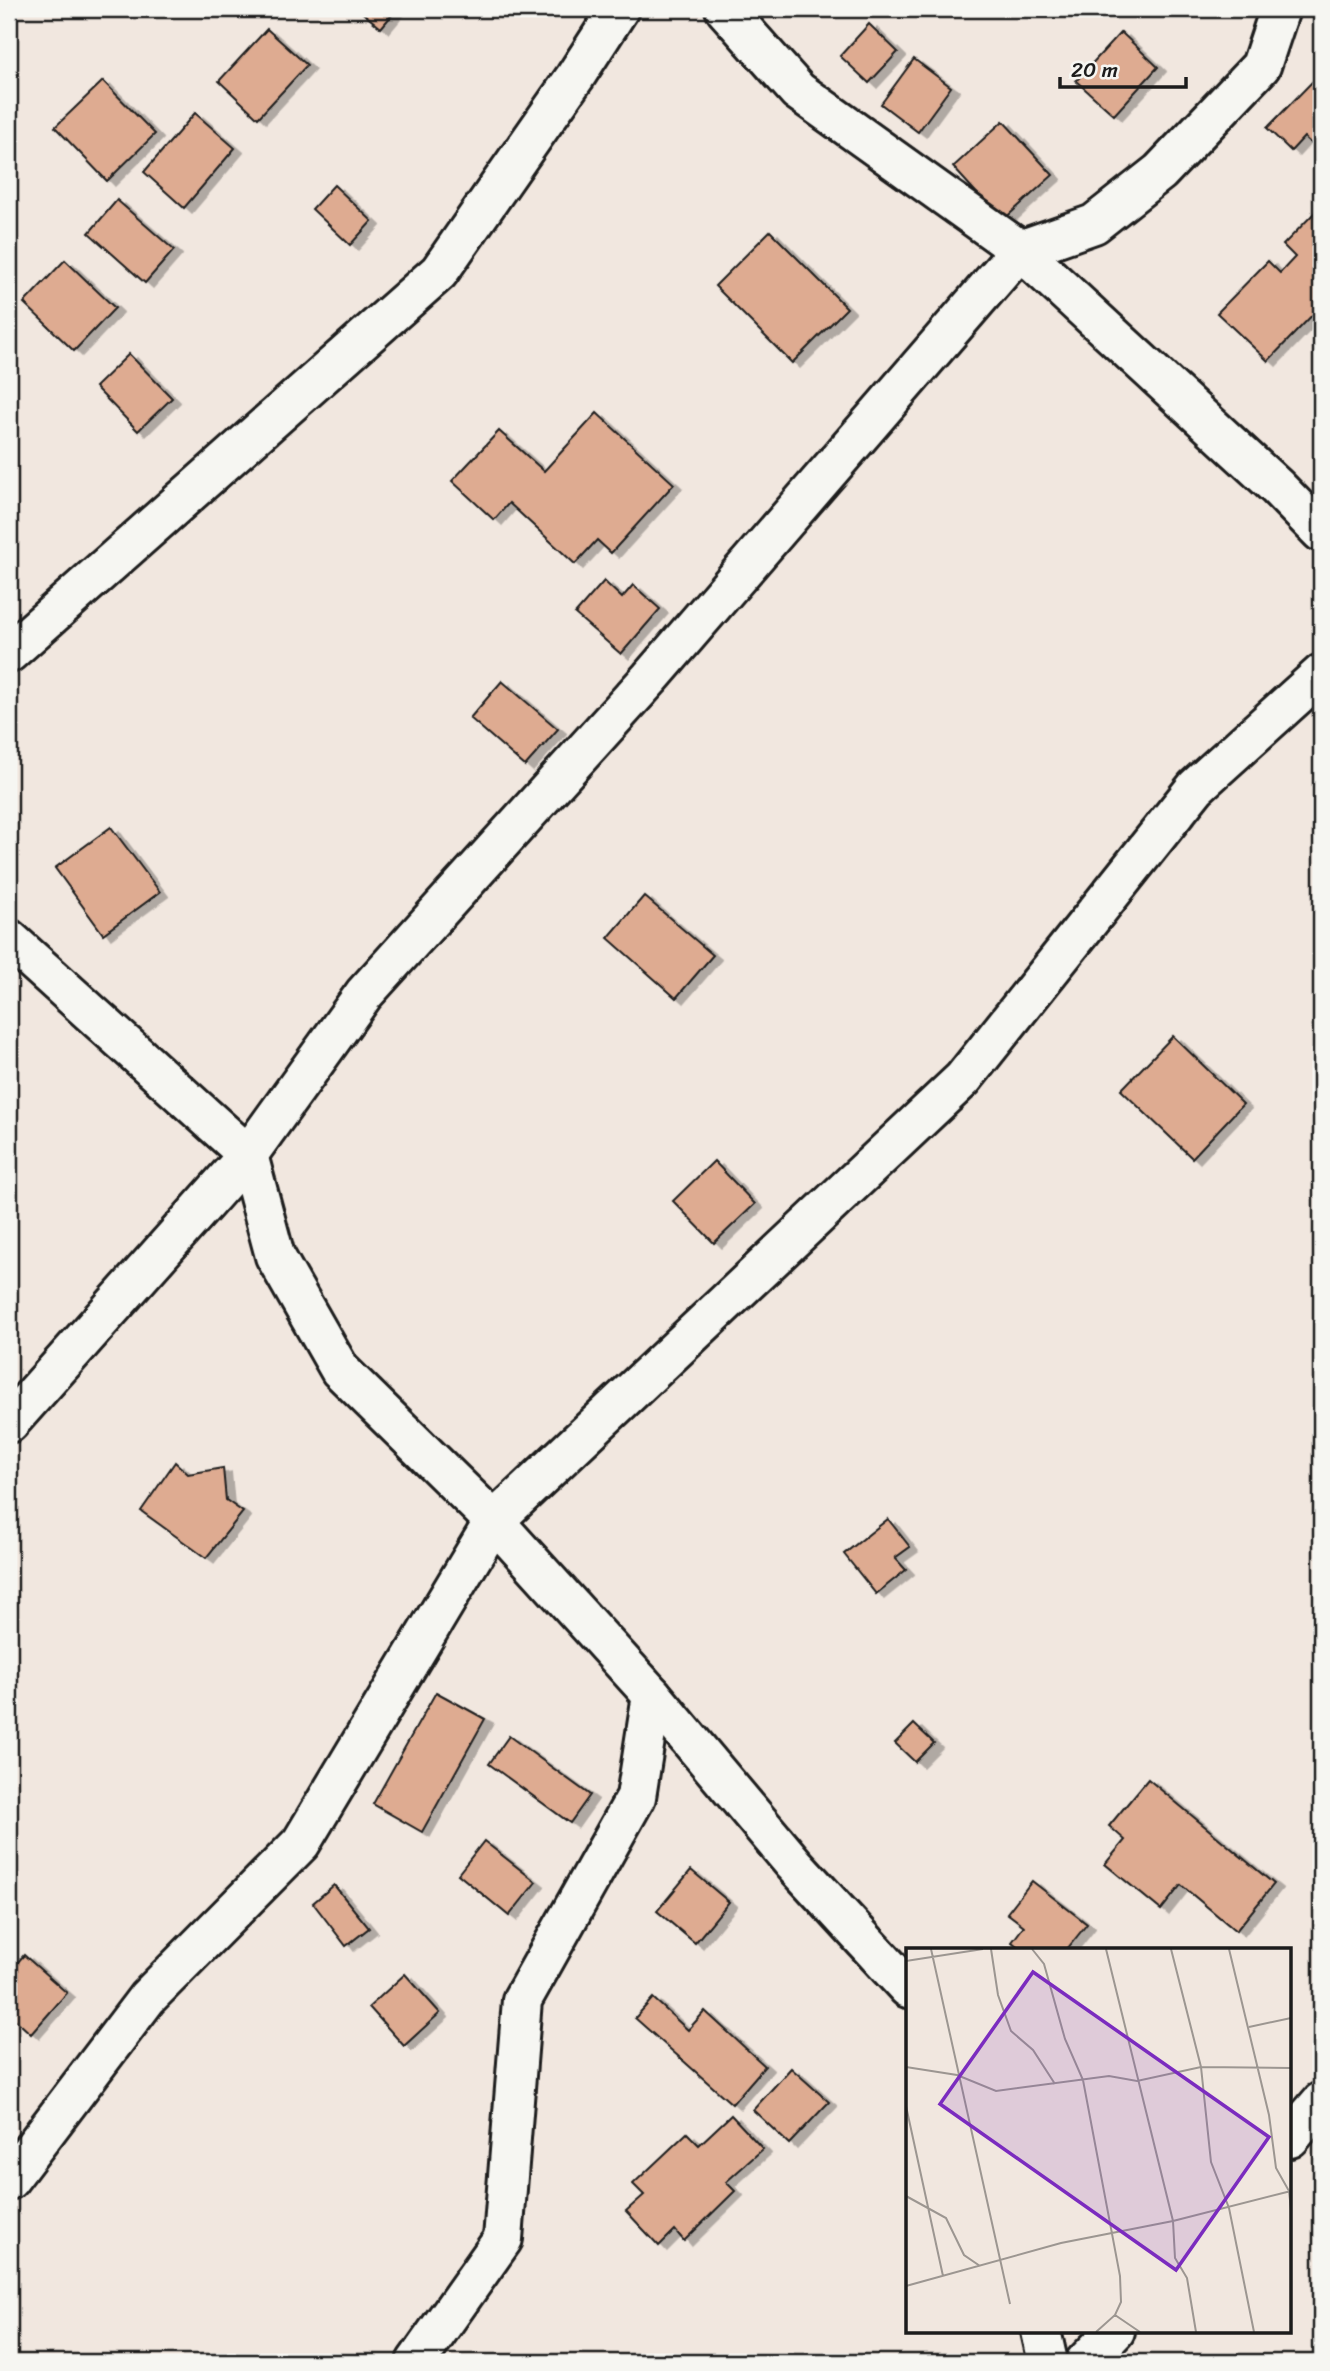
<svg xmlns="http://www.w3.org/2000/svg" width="1330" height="2371" font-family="Sriracha,sans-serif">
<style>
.building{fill:#deab91;stroke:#1c1c1c;stroke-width:2;filter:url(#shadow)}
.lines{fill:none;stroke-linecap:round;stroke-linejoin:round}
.street-casing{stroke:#1c1c1c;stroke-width:44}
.street{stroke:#f6f6f2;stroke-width:38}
.inset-road{fill:none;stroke:#9c9691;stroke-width:2}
.view{fill:#7b2cbf;fill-opacity:0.15;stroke:#7b2cbf;stroke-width:3.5}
.inset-edge{fill:none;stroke:#1c1c1c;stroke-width:3.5}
</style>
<defs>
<filter id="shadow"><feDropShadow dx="8" dy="4.5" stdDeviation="0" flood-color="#0004"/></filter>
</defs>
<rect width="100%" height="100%" fill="#f1e7df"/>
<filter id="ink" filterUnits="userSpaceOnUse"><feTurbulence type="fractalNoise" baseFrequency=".0143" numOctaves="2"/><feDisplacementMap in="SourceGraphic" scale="14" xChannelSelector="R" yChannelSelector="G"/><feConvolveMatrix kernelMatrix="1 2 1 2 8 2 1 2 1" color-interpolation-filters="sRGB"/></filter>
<g filter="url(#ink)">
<g class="building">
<polygon points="358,9 397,9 381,28"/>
<polygon points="869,24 898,52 869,83 840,56"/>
<polygon points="267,29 307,65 258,118 219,81"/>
<polygon points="1121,32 1158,67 1114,115 1076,81"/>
<polygon points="914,59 951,87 918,132 881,104"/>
<polygon points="103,81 155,134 107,181 55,127"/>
<polygon points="1313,81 1321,90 1321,153 1304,137 1291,151 1267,128"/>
<polygon points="195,113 235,148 184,208 144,172"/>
<polygon points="1003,121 1053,175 1002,221 953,167"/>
<polygon points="334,185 372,221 350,245 312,209"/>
<polygon points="117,200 174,250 145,283 89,233"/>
<polygon points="1321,206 1321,306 1268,361 1217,313 1268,261 1280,273 1295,257 1283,245"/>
<polygon points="770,231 847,308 792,363 715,286"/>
<polygon points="65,260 115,308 74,351 24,303"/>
<polygon points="129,354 172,398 138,431 95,387"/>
<polygon points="597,413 674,484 611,553 597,540 575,564 509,503 494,520 452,481 499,431 544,471"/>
<polygon points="604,581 622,598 633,585 660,609 621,654 575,614"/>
<polygon points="502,681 558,729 525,766 470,718"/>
<polygon points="111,827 160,892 103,934 55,868"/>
<polygon points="644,896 713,955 676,998 608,938"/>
<polygon points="1173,1036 1243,1104 1192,1158 1121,1090"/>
<polygon points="714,1161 755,1204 714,1243 673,1201"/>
<polygon points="175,1462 188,1474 223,1468 226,1500 243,1512 206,1558 141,1511"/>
<polygon points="888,1519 910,1547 895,1558 906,1570 876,1594 844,1554"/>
<polygon points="436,1692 485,1719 422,1832 373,1804"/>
<polygon points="914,1724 934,1743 915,1762 895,1743"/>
<polygon points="509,1736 590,1795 570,1823 489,1764"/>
<polygon points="1148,1779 1274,1884 1236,1931 1181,1885 1161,1910 1105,1864 1125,1840 1109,1826"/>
<polygon points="484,1841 536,1882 509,1916 458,1874"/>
<polygon points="691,1870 729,1902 695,1943 657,1911"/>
<polygon points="1032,1881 1087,1924 1067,1949 1021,1949 1012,1942 1024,1926 1007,1913"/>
<polygon points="334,1885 369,1928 346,1946 313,1903"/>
<polygon points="24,1955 67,1993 31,2034 9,2014 9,1972"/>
<polygon points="405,1974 440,2013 404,2046 369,2007"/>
<polygon points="653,1998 688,2030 705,2011 765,2066 732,2104 635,2018"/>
<polygon points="791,2068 829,2102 789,2144 753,2110"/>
<polygon points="731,2115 763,2149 726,2182 735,2191 684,2241 675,2230 659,2246 626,2211 644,2195 633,2184 687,2133 699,2145"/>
</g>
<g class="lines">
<g class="street-casing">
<g id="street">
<polyline points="725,9 798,91 1020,250 1277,487 1321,532"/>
<polyline points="9,653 439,272 575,77 619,9"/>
<polyline points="9,939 248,1155 275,1256 340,1370 494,1521 652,1695 794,1864 908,1988"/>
<polyline points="9,1423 248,1155 364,994 650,678 1020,250 1094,224 1160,172 1261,66 1280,9"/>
<polyline points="1290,2138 1321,2102"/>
<polyline points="9,2180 147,1998 301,1843 494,1521 963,1079 1196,787 1321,674"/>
<polyline points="1041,2331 1048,2362"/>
<polyline points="416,2362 503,2239 522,2000 636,1797 652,1695"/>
<polyline points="1085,2362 1115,2331"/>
</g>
</g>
<use href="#street" class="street"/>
</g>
</g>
<g transform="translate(906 1948)">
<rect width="385" height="385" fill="#f1e7df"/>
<path class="inset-road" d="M 25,1 L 104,356M 85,1 L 92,47 L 105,83 L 127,102 L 149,136M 126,1 L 138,16 L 159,91 L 177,132 L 214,328 L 215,354 L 209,367 L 190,384M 200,1 L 267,273 L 269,310 L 281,330 L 290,384M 265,1 L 295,119 L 305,214 L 323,260 L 348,384M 323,1 L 363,167 L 370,220 L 383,243 L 385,262M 0,13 L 77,1M 343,79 L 385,70M 0,119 L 51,127 L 90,143 L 203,128 L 231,133 L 295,119 L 385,120M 0,158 L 37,328M 0,248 L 40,270 L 58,307 L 74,318M 0,338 L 155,295 L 267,273 L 385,243M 209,367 L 234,384"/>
<path class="view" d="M 127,24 L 363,189 L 270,322 L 34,156 Z"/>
<rect width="385" height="385" class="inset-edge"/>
</g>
<rect width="1330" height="2371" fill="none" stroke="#f6f6f2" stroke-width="35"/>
<rect x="18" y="18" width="1295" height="2336" fill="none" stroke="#1c1c1c" stroke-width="2.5" filter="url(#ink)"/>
<path d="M1060 77v10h126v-10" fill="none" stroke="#1c1c1c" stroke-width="3.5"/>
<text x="1071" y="77" font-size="21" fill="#1c1c1c" stroke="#f6f6f2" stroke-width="5" paint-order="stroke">20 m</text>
</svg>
